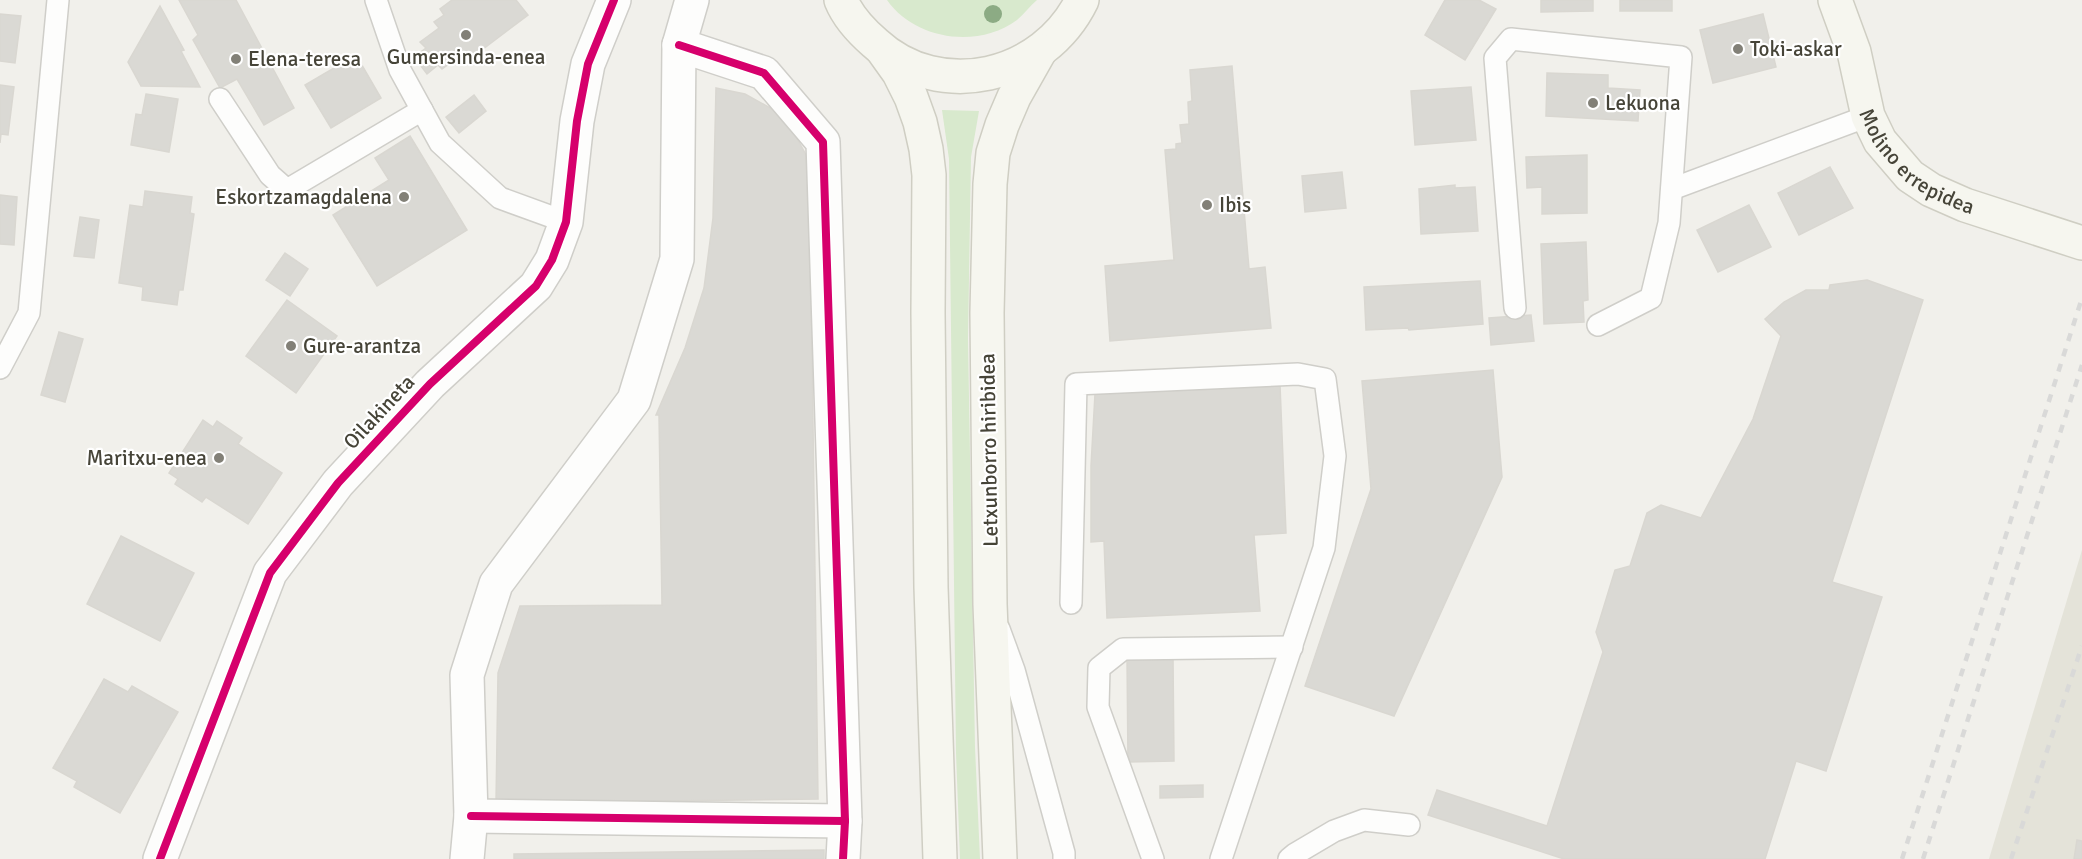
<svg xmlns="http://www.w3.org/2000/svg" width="2082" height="859" font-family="Signika,sans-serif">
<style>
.residential{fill:#e4e3d9}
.green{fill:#d8e9cd}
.building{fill:#dad9d4;stroke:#d9d7d1;stroke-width:1.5}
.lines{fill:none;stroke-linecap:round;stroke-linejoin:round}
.lane-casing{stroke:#cfcec9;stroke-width:24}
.street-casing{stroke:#cfcec9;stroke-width:36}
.secondary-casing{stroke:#cfcec3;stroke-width:36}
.lane{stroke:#fdfdfc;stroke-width:21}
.street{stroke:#fdfdfc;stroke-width:33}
.secondary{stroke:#f6f6ef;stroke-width:33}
.rail{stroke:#d9d9d8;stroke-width:4.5;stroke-dasharray:8 8;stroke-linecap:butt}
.cycleway-casing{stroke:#fff;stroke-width:11}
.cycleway{stroke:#d6006c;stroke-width:8}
.tree{fill:#8cab84}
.poi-dot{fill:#828077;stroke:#fff;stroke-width:2}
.labels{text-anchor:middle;stroke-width:4.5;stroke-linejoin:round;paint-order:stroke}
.poi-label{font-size:21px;fill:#464438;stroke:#fff;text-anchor:start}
.street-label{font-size:21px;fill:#464438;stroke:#fff}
</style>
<rect width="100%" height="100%" fill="#f1f0eb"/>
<polygon class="residential" points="2082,550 2082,859 1989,859"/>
<g class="green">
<path d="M 887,0 L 1037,0 C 1030,6 1024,14 1017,20 C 978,49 915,40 887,0 Z"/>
<polygon points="942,110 979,111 971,157 968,339 975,747 980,859 960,859 956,753 949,159"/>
</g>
<g class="building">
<polygon points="179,0 236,0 294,108 264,125 237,79 220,88 193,40 198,35"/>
<polygon points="452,0 516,0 528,15 466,62 461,55 442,69 438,65 427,74 414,57 426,48 420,42 439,28 434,22 444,15 440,9"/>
<polygon points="1445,0 1479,0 1496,9 1465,60 1425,35"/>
<polygon points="1541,0 1593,0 1593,11 1541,12"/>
<rect x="1620" y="0" width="52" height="11"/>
<polygon points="160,6 184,50 181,51 200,87 141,86 128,62"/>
<polygon points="0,14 21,16 15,63 0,61"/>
<polygon points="1763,14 1776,67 1713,83 1700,30"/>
<polygon points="356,55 381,98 331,128 305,85"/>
<polygon points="1232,66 1249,269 1265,267 1271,328 1110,341 1105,266 1174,260 1165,150 1176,149 1176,144 1182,143 1180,125 1189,124 1188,102 1192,101 1190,70"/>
<polygon points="1547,73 1608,75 1608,88 1640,90 1638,121 1546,116"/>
<polygon points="0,85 14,87 8,135 1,134 0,143"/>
<polygon points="1471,87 1476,140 1415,145 1411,91"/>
<polygon points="716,88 745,94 774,110 793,131 806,155 810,199 818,799 496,803 498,673 520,606 662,605 659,415 656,415 685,348 704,288 713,218"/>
<polygon points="146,94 178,99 169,152 131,145 136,114 142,115"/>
<polygon points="474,95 486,111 459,133 446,117"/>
<polygon points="410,136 467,230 377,286 333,215 389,180 375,158"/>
<polygon points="1587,155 1587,213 1542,214 1542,187 1527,188 1526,157"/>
<polygon points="1830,167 1853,208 1799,235 1778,193"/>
<polygon points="1342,172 1346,208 1305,212 1302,176"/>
<polygon points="1455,185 1455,188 1475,187 1478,231 1421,234 1419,189"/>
<polygon points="145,191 192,197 190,213 194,214 183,290 179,290 177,305 142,300 143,287 119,283 130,205 143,207"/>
<polygon points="0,195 17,197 14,245 0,244"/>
<polygon points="1749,205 1771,247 1718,272 1697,230"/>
<polygon points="80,217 99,220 94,258 74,256"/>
<polygon points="1586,242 1588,300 1583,301 1584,322 1544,324 1541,244"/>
<polygon points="285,253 308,269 290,296 266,280"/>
<polygon points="1867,280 1923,300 1832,582 1882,597 1826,771 1796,761 1765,859 1564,859 1428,815 1437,790 1547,826 1603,652 1596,632 1615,570 1630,566 1647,513 1661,505 1701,518 1753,419 1781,336 1765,319 1784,302 1806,290 1829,290 1830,285"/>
<polygon points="1480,281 1483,324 1409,330 1408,328 1366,330 1364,287"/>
<polygon points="287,300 337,336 296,393 246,356"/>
<polygon points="1531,315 1534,341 1491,345 1489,318"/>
<polygon points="59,332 83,339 65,402 41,395"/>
<polygon points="1493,370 1502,477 1394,716 1305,686 1371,489 1362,381"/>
<polygon points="1280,385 1286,533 1254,535 1260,611 1107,618 1104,541 1091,542 1091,466 1095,394"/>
<polygon points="203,420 213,427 217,421 242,438 238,444 282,473 248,524 206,497 202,502 175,484 178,479 169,473"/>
<polygon points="121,536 194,573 160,641 87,604"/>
<polygon points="1127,657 1173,657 1174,761 1128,762"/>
<polygon points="104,679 128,692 132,686 178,712 120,813 74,787 77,781 53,768"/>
<polygon points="1203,785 1203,797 1160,798 1160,786"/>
<polygon points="2077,840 2082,841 2082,859 2074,859"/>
<polygon points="824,850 824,859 514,859 514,854"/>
</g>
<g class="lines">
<g class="lane-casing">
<g id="lane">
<polyline points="376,0 400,70 440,143 500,198 566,222"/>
<polyline points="220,99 270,175 287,190 422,110"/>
<polyline points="1672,189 1868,116"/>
<polyline points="1515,308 1495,58 1511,39 1681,57 1669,223 1651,298 1598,325"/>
<polyline points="0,368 29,313 58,0"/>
<polyline points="1071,603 1076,384 1298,374 1325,379 1335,456 1324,548 1221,859"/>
<polyline points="999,629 1014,670 1064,853 1064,859"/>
<polyline points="1153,859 1098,707 1099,668 1123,649 1292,647"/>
<polyline points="1289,859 1295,854 1334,831 1364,820 1409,825"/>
</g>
</g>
<g class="street-casing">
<g id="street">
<polyline points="679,45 764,73 823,142 845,821 843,859"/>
<polyline points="471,816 845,821"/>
<polyline points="160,859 270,573 338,483 430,384 536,286 552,260 566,222 577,121 588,64 614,0"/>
<polyline points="467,859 471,816 467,675 496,584 634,400 677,259 679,45 692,0"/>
</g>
</g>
<g class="secondary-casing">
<g id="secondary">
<path d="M 841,0 C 848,17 861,31 875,43 C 940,103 1044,78 1082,0"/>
<path id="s1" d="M 1835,0 L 1854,52 L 1868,116 L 1880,141 L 1910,176 L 1931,190 L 1965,205 L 2082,243"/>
<polyline points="884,52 899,73 911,97 920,122 926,149 929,175 928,313 931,587 940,859"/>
<polyline points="1000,859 990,604 987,313 990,184 993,153 1002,125 1014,97 1040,51"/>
</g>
</g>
<use href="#lane" class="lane"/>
<use href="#street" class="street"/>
<use href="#secondary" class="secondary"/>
<g class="rail">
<polyline points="1902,859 2082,298"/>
<polyline points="1923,859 2082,365"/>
<polyline points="2011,859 2082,646"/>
</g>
<g class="cycleway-casing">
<g id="cycleway">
<polyline points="679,45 764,73 823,142 845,821 843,859"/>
<polyline points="471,816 845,821"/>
<polyline points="160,859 270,573 338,483 430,384 536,286 552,260 566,222 577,121 588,64 614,0"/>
</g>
</g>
<use href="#cycleway" class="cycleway"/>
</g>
<circle class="tree" cx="993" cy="14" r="9"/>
<g class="poi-dot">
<circle cx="466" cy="35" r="6"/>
<circle cx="1738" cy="49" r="6"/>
<circle cx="236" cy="59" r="6"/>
<circle cx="1593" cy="103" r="6"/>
<circle cx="404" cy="197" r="6"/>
<circle cx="1207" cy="205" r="6"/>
<circle cx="291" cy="346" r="6"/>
<circle cx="219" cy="458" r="6"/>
</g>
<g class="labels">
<g class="poi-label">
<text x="1750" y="56">Toki-askar</text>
<text x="466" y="64" text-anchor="middle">Gumersinda-enea</text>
<text x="248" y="66">Elena-teresa</text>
<text x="1605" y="110">Lekuona</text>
<text x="392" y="204" text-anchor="end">Eskortzamagdalena</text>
<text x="1219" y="212">Ibis</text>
<text x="303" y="353">Gure-arantza</text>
<text x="207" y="465" text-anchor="end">Maritxu-enea</text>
</g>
<g class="street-label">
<text dy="7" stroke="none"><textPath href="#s1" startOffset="190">Molino errepidea</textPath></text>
<text transform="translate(379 412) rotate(-47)" y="7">Oilakineta</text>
<text transform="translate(989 450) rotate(-91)" y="7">Letxunborro hiribidea</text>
</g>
</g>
</svg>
